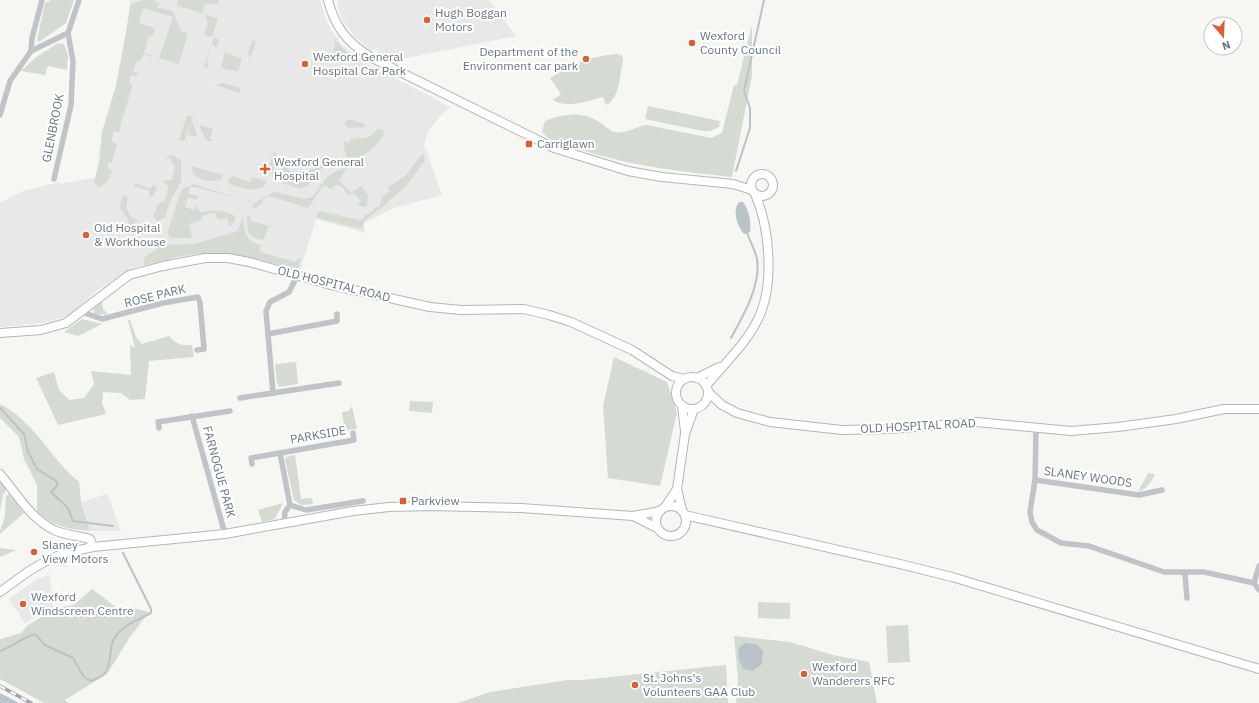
<svg xmlns="http://www.w3.org/2000/svg" width="1259" height="703" font-family="'IBM Plex Sans',sans-serif">
<style>
.built{fill:#e7e8e7}
.green{fill:#d5dbd3}
.water{fill:#bac3c9}
.lines{fill:none;stroke-linecap:round;stroke-linejoin:round}
.stream{stroke:#bac3c9;stroke-width:2}
.secondary-casing{stroke:#b2b7bb;stroke-width:10}
.street{stroke:#c0c3c7;stroke-width:5.5}
.secondary{stroke:#fff;stroke-width:8}
.rail-casing{stroke:#9fa5ab;stroke-width:3.5}
.rail{stroke:#fff;stroke-width:2;stroke-dasharray:6;stroke-linecap:butt}
.poi-dot{fill:#d76132;stroke:#fff;stroke-width:1.5}
.labels{text-anchor:middle;stroke-width:4;stroke-linejoin:round;paint-order:stroke}
.poi-label{font-size:12px;fill:#677582;stroke:#fff;text-anchor:start}
.street-label{font-size:12px;fill:#677582;stroke:#fff}
</style>
<rect width="100%" height="100%" fill="#f6f6f3"/>
<g class="built">
<polygon points="130,0 320,0 327,22 332,31 342,45 357,58 450,107 440,116 428,132 424,145 442,195 394,208 364,223 365,233 316,219 300,270 236,254 214,253 172,258 172,260 135,267 96,291 76,310 67,316 43,323 0,327 0,203 23,191 59,182 60,184 96,177 102,132 116,86 126,37"/>
<polygon points="338,0 489,0 516,36 407,58 398,57 397,64 377,53 378,51 375,49 370,50 354,36 342,19 338,8"/>
<polygon points="107,494 121,531 90,531 81,502"/>
<polygon points="50,575 53,608 25,623 9,599 39,578"/>
</g>
<g class="green">
<polygon points="51,0 74,0 66,23 39,42 37,40 45,3"/>
<polygon points="143,0 153,0 160,4 156,7 173,11 181,31 188,33 179,64 159,58 173,17 143,8 139,23 155,28 153,36 149,36 144,53 153,56 152,57 143,54 140,62 137,60 133,72 138,73 137,76 131,75 129,83 133,84 120,126 121,127 119,133 114,131 111,141 117,145 112,162 109,162 107,168 112,170 108,181 99,188 94,182 100,160 102,132 116,86 131,4"/>
<polygon points="178,0 219,0 219,4 205,4 202,13 178,6 177,3"/>
<polygon points="205,15 218,18 212,37 204,35 208,24"/>
<path d="M 752,25 L 752,76 L 732,177 C 677,171 629,166 576,148 C 565,145 548,142 542,131 L 545,121 C 564,113 583,111 601,123 C 606,126 609,131 614,132 C 625,135 636,126 647,125 L 711,138 L 722,133 L 734,85 L 737,85 Z"/>
<polygon points="214,37 219,40 216,48 212,44 207,62 209,67 204,69 202,73"/>
<polygon points="334,39 356,61 333,54 335,44"/>
<polygon points="253,40 256,42 250,58 248,53"/>
<polygon points="58,43 64,44 68,55 67,70 48,66 45,75 21,71 35,58"/>
<polygon points="225,52 242,59 238,72 221,68"/>
<path d="M 617,54 L 622,55 L 623,60 C 620,74 620,99 606,105 L 603,97 C 587,101 568,109 553,100 L 561,94 L 550,78 C 574,64 589,56 617,54 Z"/>
<polygon points="210,83 217,85 222,83 241,88 239,93"/>
<polygon points="648,106 720,121 719,127 710,131 702,131 645,119"/>
<polygon points="187,115 193,117 185,140 183,141 179,140"/>
<polygon points="348,119 364,124 365,127 348,128 344,123"/>
<polygon points="192,121 197,135 195,137 188,135"/>
<polygon points="200,125 213,129 210,138 214,141 207,141 201,130"/>
<path d="M 378,129 L 383,130 L 384,134 C 375,147 364,161 346,157 L 343,141 L 349,143 L 351,139 L 369,137 Z"/>
<polygon points="275,149 277,160 272,175 271,166 269,165"/>
<polygon points="423,153 425,160 408,184 380,209 365,220 362,229 316,218 319,211 360,220 364,218 364,216 373,211 375,207 380,207 382,197 390,191 388,187 405,176"/>
<polygon points="172,155 181,160 181,182 170,202 165,217 157,221 153,216 159,202 164,203 169,187 163,181 165,180 172,180 175,166 171,162 171,159 165,158 166,157"/>
<polygon points="284,162 286,167 291,172 307,171 331,162 321,169 308,185 301,189 281,183 281,177 280,176"/>
<path d="M 192,166 L 223,175 L 222,178 C 215,184 198,180 193,173 Z"/>
<path d="M 347,168 L 339,180 L 351,193 L 361,186 L 368,195 L 367,205 L 365,207 L 357,205 L 361,201 L 354,193 L 349,195 L 341,186 L 336,185 L 330,189 L 324,184 L 308,208 L 269,196 L 263,199 L 262,204 L 255,208 L 252,207 L 253,204 L 274,192 L 305,199 C 321,198 318,172 347,168 Z"/>
<polygon points="232,176 251,182 252,177 267,181 263,187 249,190 229,184 228,180"/>
<polygon points="135,183 151,189 153,184 157,189 152,197 149,196 150,191 134,186"/>
<path d="M 193,184 L 242,199 L 190,186 L 188,194 L 198,196 L 197,200 L 188,197 L 185,207 L 194,210 L 195,206 L 197,207 L 200,213 C 213,209 223,210 235,216 L 235,221 L 229,227 L 227,218 L 218,220 L 215,213 L 201,216 L 202,220 L 189,224 L 192,238 L 171,238 L 167,234 L 180,194 L 183,189 Z"/>
<path d="M 123,195 L 128,198 C 125,209 127,216 138,221 L 129,227 C 130,220 125,214 119,207 Z"/>
<path d="M 247,216 L 251,216 L 251,221 L 269,226 L 263,240 C 247,238 247,230 247,216 Z"/>
<path d="M 243,217 C 244,232 245,241 261,245 L 260,252 L 296,262 L 297,258 L 301,259 L 298,270 C 261,260 227,249 188,255 C 173,257 161,262 144,265 L 144,258 L 162,245 L 194,244 L 232,233 L 238,230 Z"/>
<polygon points="102,301 103,309 108,314 95,315 93,309"/>
<polygon points="82,319 102,324 78,336 64,332"/>
<path d="M 128,320 L 130,320 L 136,337 L 142,344 L 169,336 C 176,344 182,346 192,345 L 194,357 L 149,361 L 145,399 L 130,400 L 121,393 L 103,392 L 102,403 L 106,414 L 58,425 L 36,378 L 54,372 L 59,390 L 69,400 L 84,398 L 94,384 L 91,371 L 131,375 L 130,345 L 135,348 Z"/>
<polygon points="614,357 667,382 677,413 660,486 608,478 603,406"/>
<polygon points="296,362 298,384 280,387 277,384 275,364"/>
<polygon points="410,401 433,402 432,413 409,411"/>
<path d="M 0,404 C 35,422 50,458 79,482 L 81,502 L 90,531 C 66,529 56,527 37,512 L 37,485 L 24,459 L 19,437 L 0,418 Z"/>
<polygon points="352,406 357,429 345,430 342,412 349,411"/>
<polygon points="295,455 301,499 312,498 313,504 301,505 294,500 285,460 286,457"/>
<path d="M 1148,473 L 1155,474 C 1151,483 1147,488 1138,492 Z"/>
<polygon points="0,480 7,489 3,495 0,512"/>
<path d="M 10,493 L 24,513 L 0,534 C 0,527 3,525 4,519 C 6,511 5,504 6,496 Z"/>
<polygon points="283,503 275,519 262,522 258,510"/>
<polygon points="0,548 16,550 0,557"/>
<polygon points="92,589 117,608 120,614 135,614 133,608 149,612 130,637 107,674 65,700 69,703 44,703 0,679 0,639 21,633 28,625 59,607 74,605"/>
<polygon points="758,602 790,603 790,619 758,618"/>
<polygon points="908,625 910,662 888,663 886,626"/>
<polygon points="734,636 790,642 833,655 869,662 877,703 736,703 738,679"/>
<polygon points="726,665 728,703 458,703 490,692 567,680 582,680"/>
</g>
<g class="water">
<path d="M 739,202 L 743,202 C 749,209 751,222 750,232 L 744,234 C 737,226 732,211 739,202 Z"/>
<polygon points="745,643 756,644 763,651 762,664 753,671 743,669 739,660 738,649"/>
<polygon points="0,693 19,703 0,703"/>
</g>
<g class="lines">
<g class="stream">
<polyline points="736,171 750,128 750,108 744,91 764,0"/>
<path d="M 731,338 C 743,316 761,286 757,259 C 755,250 750,241 747,233"/>
<polyline points="0,408 24,434 28,452 37,469 55,480 58,484 51,492 68,508 73,521 113,526"/>
<path d="M 0,651 C 12,647 23,637 35,634 L 45,645 L 73,658 L 84,677 L 91,681 C 95,679 102,677 105,673 C 114,661 106,645 119,632 C 127,623 140,619 151,613 L 151,609 L 123,553"/>
</g>
<g class="secondary-casing">
<g id="secondary">
<path d="M 328,0 C 335,28 348,43 372,58 L 554,148 L 628,171 L 662,177 L 733,184 L 752,190"/>
<circle cx="762" cy="185" r="11"/>
<polyline points="0,333 41,330 66,323 129,275 163,266 205,258 228,258 249,262 331,285 430,307 461,310 524,309 549,315 571,322 632,350 672,376 684,379"/>
<circle cx="692" cy="393" r="16"/>
<polyline points="697,378 719,367"/>
<path d="M 706,386 C 723,365 745,345 757,321 C 775,287 770,228 755,194"/>
<polyline points="708,392 722,405 737,413 770,422 842,430 891,429 977,422 1071,431 1118,427 1176,419 1224,409 1259,409"/>
<polyline points="682,406 685,431"/>
<path d="M 0,474 C 17,494 30,518 54,530 C 65,535 79,536 90,539 L 93,547"/>
<circle cx="671" cy="521" r="15"/>
<polyline points="665,507 677,489"/>
<polyline points="682,510 677,489 685,434 694,409"/>
<polyline points="685,515 900,564 952,577 1259,669"/>
<polyline points="633,516 657,528"/>
<polyline points="0,592 29,571 48,560 62,554 93,547 225,534 353,511 389,507 430,506 521,508 633,516 660,511"/>
</g>
</g>
<g class="street">
<polyline points="31,51 32,38 42,0"/>
<polyline points="0,115 10,81 31,51 68,33"/>
<polyline points="54,179 71,105 73,61 68,33 79,0"/>
<polyline points="82,312 102,319 163,303 198,297 200,303 204,349 197,350"/>
<polyline points="268,334 337,321 337,314"/>
<polyline points="273,393 266,311 270,302 289,292 297,276"/>
<polyline points="240,398 339,383"/>
<polyline points="192,416 225,534"/>
<polyline points="159,428 158,422 230,411"/>
<polyline points="1036,429 1035,480 1030,512 1032,522 1037,530 1061,543 1089,546 1164,572 1204,572 1254,583 1259,566"/>
<polyline points="252,464 251,458 280,453"/>
<polyline points="1035,480 1139,495 1162,490"/>
<polyline points="290,505 306,510 363,501"/>
<polyline points="284,524 285,512 290,505 280,453 354,440 353,433"/>
<polyline points="1185,574 1187,598"/>
<polyline points="1254,583 1259,590"/>
</g>
<use href="#secondary" class="secondary"/>
<g class="rail-casing">
<polyline id="rail" points="0,686 31,703"/>
</g>
<use href="#rail" class="rail"/>
</g>
<g class="poi-dot">
<circle cx="427" cy="20" r="4"/>
<circle cx="692" cy="43" r="4"/>
<circle cx="586" cy="59" r="4"/>
<circle cx="305" cy="64" r="4"/>
<rect x="525" y="140" width="8" height="8" rx="2"/>
<path d="M263 163h4v4h4v4h-4v4h-4v-4h-4v-4h4z"/>
<circle cx="86" cy="235" r="4"/>
<rect x="399" y="497" width="8" height="8" rx="2"/>
<circle cx="34" cy="552" r="4"/>
<circle cx="23" cy="604" r="4"/>
<circle cx="804" cy="674" r="4"/>
<circle cx="635" cy="685" r="4"/>
</g>
<g class="labels">
<g class="poi-label">
<text x="435" y="17">Hugh Boggan<tspan x="435" dy="14">Motors</tspan></text>
<text x="700" y="40">Wexford<tspan x="700" dy="14">County Council</tspan></text>
<text x="578" y="56" text-anchor="end">Department of the<tspan x="578" dy="14">Environment car park</tspan></text>
<text x="313" y="61">Wexford General<tspan x="313" dy="14">Hospital Car Park</tspan></text>
<text x="537" y="148">Carriglawn</text>
<text x="274" y="166">Wexford General<tspan x="274" dy="14">Hospital</tspan></text>
<text x="94" y="232">Old Hospital<tspan x="94" dy="14">&amp; Workhouse</tspan></text>
<text x="411" y="505">Parkview</text>
<text x="42" y="549">Slaney<tspan x="42" dy="14">View Motors</tspan></text>
<text x="31" y="601">Wexford<tspan x="31" dy="14">Windscreen Centre</tspan></text>
<text x="812" y="671">Wexford<tspan x="812" dy="14">Wanderers RFC</tspan></text>
<text x="643" y="682">St. Johns's<tspan x="643" dy="14">Volunteers GAA Club</tspan></text>
</g>
<g class="street-label">
<text transform="translate(53 128) rotate(-79)" y="4">GLENBROOK</text>
<text transform="translate(334 284) rotate(14)" y="4">OLD HOSPITAL ROAD</text>
<text transform="translate(155 296) rotate(-14)" y="4">ROSE PARK</text>
<text transform="translate(918 426) rotate(-3)" y="4">OLD HOSPITAL ROAD</text>
<text transform="translate(318 435) rotate(-10)" y="4">PARKSIDE</text>
<text transform="translate(219 472) rotate(75)" y="4">FARNOGUE PARK</text>
<text transform="translate(1088 477) rotate(8)" y="4">SLANEY WOODS</text>
</g>
</g>
<g transform="translate(1223 36) rotate(161)"><circle r="19" fill="#ffffff" stroke="#c2c8cd"/>
<path d="M0-3L7 15L0 10L-7 15Z" fill="#d76132"/>
<text y="-6" font-size="11" font-weight="bold" text-anchor="middle" fill="#677582">N</text>
</g>
</svg>
